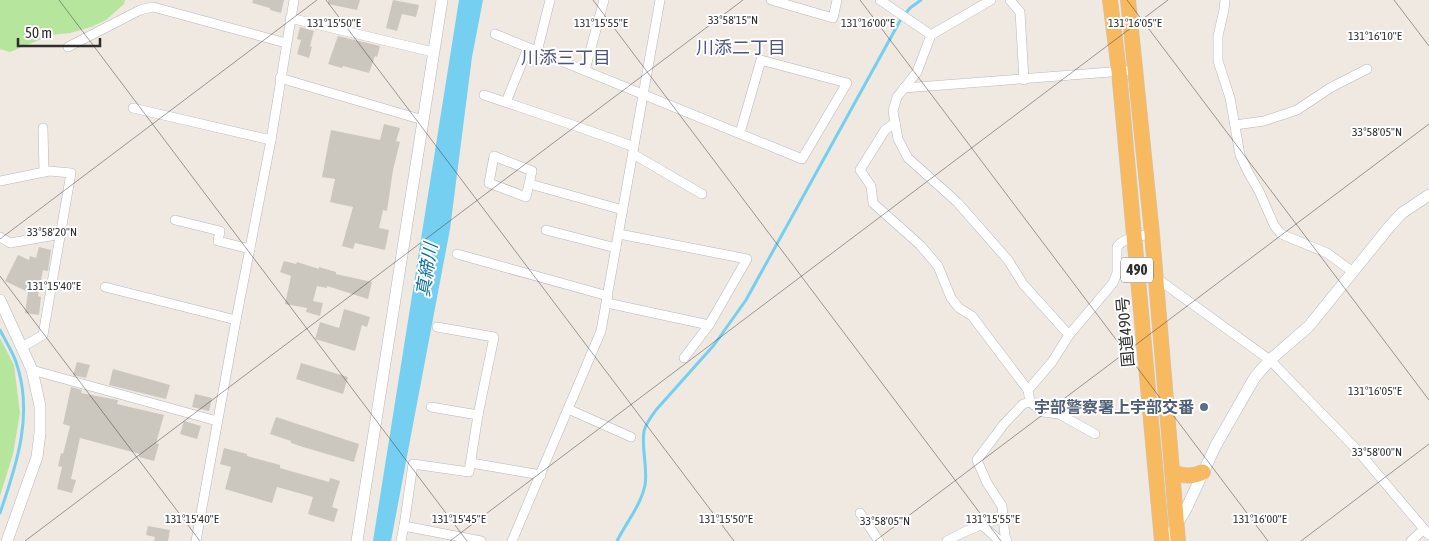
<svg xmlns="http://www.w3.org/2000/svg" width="1429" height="541" font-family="'Asap Condensed','Noto Sans JP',sans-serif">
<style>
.green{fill:#b6e59e}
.water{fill:#75cff0}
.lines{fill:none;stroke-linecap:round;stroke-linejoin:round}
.stream{stroke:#75cff0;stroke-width:3}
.building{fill:#cbc7bf}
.minor-casing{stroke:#b4b7c1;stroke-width:10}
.tertiary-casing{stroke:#b4b7c1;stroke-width:12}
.trunk-casing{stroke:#c9c9c9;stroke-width:16}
.minor{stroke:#fff;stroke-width:9}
.tertiary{stroke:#fff;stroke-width:11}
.trunk{stroke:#f8ba60;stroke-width:15}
.ticks{fill:none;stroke:#2e2e2e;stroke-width:1;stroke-opacity:0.45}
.service-dot{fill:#5c6f8a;stroke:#fff;stroke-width:2}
.labels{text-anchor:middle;stroke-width:4;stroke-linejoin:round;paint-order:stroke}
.shield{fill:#fff;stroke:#6d6d6d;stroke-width:1}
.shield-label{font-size:15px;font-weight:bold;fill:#2e2e2e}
.street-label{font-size:16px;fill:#2e2e2e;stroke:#fff}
.service-label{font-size:16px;font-weight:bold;fill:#4e5e75;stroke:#fff;text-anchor:end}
.neighbourhood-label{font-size:18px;fill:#4d5680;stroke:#fff}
.water-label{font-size:18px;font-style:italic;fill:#0d6fa3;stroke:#fff}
.ticks-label{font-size:12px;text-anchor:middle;fill:#2e2e2e;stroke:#fff;stroke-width:4;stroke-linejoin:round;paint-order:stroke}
</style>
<rect width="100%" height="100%" fill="#efe9e1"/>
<g class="green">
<polygon points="0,0 125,0 124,4 106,20 91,27 70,33 51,35 10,52 0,49"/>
<polygon points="0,338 14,365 20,413 13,454 0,496"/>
</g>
<polygon class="water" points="459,0 483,0 472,57 450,229 391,541 373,541"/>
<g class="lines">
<g class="stream">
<path d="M 0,330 C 5,340 12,351 16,362 C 34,413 17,464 0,513"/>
<path d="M 617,541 C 626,523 641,505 645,485 C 648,467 641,448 644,431 C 646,423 651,417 656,410 L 714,345 L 746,300 L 901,19 L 910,8 L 921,0"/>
</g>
</g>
<g class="building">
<polygon points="253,0 284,0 281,13 270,10 270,8 252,3"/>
<polygon points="328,0 360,0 357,10 328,4"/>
<polygon points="393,0 419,5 416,17 402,14 397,31 386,28"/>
<polygon points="300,27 314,31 310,46 312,47 309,58 297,54 301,40 297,39"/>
<polygon points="338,36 380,46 377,57 375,56 369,73 343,66 342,68 328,64"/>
<polygon points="384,124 400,128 396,141 400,142 393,170 387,211 383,210 379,228 389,230 385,250 355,243 353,249 342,246 353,207 330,202 335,179 322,177 331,130 380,140"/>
<polygon points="39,247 51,250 48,271 43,270 38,296 41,297 39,315 25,313 28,292 5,281 18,255 29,260 30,256 36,258"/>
<polygon points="284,261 296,264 297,262 319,269 319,267 336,272 336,274 372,282 368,299 327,286 327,288 317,286 313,301 323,303 320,316 306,312 307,308 285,304 291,276 280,272"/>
<polygon points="344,309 370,317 367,327 362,325 355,351 315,339 320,322 339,328"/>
<polygon points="77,362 90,365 86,378 73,375"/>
<polygon points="301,363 348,377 343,394 296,379"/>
<polygon points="113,369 170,385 166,399 109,385"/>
<polygon points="71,387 82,390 81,393 118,400 117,404 164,415 156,443 159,444 154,461 139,457 140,454 80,438 71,479 76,480 72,493 57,489 62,467 58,466 61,453 63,454 70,426 63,424"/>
<polygon points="195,394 212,398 209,411 192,407"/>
<polygon points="276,417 359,444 354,462 303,447 291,443 291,441 270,434"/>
<polygon points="184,421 201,426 197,439 180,434"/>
<polygon points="224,448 247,454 247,456 280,465 280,468 329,482 330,478 340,481 332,507 338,509 334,522 308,514 313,497 277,487 272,503 225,489 231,467 220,464"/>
<polygon points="148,526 170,530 168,541 154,541 155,537 146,535"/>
</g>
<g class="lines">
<g class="minor-casing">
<g id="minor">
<polyline points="771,0 833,18 837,0"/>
<polyline points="880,0 931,35"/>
<polyline points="991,0 931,35 917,72 897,97 893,111 898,139 908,158 957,202 1008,260 1023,284 1069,335"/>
<polyline points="1010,0 1020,12 1024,80"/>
<polyline points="1225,0 1224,10 1218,36 1218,61 1230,98 1240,155 1248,172 1259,191 1274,225 1281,234 1327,253 1353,272"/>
<polyline points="290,18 433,52"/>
<polyline points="495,34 802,159 847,83 761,60 740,133"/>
<polyline points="68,47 140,10 153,7 286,43"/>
<polyline points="537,52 550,0"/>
<polyline points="585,70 604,0"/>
<polyline points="280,78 423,120"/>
<polyline points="904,88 1137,70"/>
<path d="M 484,95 C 534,112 584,128 634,147"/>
<polyline points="506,102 528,48"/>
<polyline points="133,108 271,140"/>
<polyline points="895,123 885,130 860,170 871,186 873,203 920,245 938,266 951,298 959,308 972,316 1028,390"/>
<polyline points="1235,125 1264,121 1297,110 1330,88 1367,69"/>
<polyline points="43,128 44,172"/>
<polyline points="633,154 702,194"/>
<polygon points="494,156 532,171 526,197 489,183"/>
<polyline points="0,181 49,171 71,173 43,335 22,347"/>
<polyline points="530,184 623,210"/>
<polyline points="175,220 220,231 218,241 250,249"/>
<polyline points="546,230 616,248"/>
<polyline points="619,234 747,259 709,325 684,358"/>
<polyline points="0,237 10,243 62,234"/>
<polyline points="457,254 608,296"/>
<polyline points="1155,277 1270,360 1358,451 1429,535"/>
<polyline points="105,287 236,320"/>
<polyline points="607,303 709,325"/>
<polyline points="32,370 217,421"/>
<polyline points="1030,402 1043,412 1059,414 1095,434"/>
<polyline points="431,407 478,415"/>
<polyline points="568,409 631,437"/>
<polyline points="471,463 541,475"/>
<polyline points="860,513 879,541"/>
<polyline points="981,524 1000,541"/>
<polyline points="404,526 413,464 469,472 478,415 494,337 437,327"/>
<polyline points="196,541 236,320 271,140 294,0"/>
<polyline points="401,541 404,526 481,541"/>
<polyline points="512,541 601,331 660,0"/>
<path d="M 947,541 C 966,530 983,523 1004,518"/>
<path d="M 1007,541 L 1005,536 L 1002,506 L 987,483 L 977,460 L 1004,424 L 1023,404 L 1030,402 L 1028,390 L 1052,362 L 1069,335 L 1113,283 L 1117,273 L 1117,247 C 1124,237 1141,236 1152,234"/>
<polyline points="1411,541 1424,529"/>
</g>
</g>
<g class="tertiary-casing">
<g id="tertiary">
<polyline points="0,300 32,370 40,406 40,433 37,457 7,541"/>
<polyline points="357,541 442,0"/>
<polyline points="1167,541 1186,509 1216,445 1255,377 1270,360 1309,326 1390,226 1402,213 1429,195"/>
</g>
</g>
<g class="trunk-casing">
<g id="trunk">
<polyline points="1110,0 1119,71 1162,541"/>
<polyline points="1128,0 1152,234 1178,541"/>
<path d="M 1173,472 C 1184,477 1193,477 1203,472"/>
</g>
</g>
<use href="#minor" class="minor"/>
<use href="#tertiary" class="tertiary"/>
<use href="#trunk" class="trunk"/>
</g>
<path class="ticks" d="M 59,0 L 467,541M 326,0 L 734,541M 593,0 L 1001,541M 860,0 L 1268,541M 1127,0 L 1429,400M 1394,0 L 1429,46M 0,239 L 317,0M 0,276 L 200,541M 25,541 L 743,0M 450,541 L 1168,0M 875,541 L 1429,124M 1301,541 L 1429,444"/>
<circle class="service-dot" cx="1204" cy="407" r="5"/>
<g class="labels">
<rect class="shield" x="1121" y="257.5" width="32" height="25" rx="4"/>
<g class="shield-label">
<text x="1137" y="275">490</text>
</g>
<g class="street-label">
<text transform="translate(1125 332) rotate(-95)" y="6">国道490号</text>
</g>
<g class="service-label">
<text x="1194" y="413">宇部警察署上宇部交番</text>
</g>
<g class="neighbourhood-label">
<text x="741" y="54">川添二丁目</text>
<text x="566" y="64">川添三丁目</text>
</g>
<g class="water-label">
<text transform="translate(427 270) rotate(-81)" y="6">真締川</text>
</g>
</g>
<g class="ticks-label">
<text x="733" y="24">33°58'15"N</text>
<text x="334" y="27">131°15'50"E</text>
<text x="601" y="27">131°15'55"E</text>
<text x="868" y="27">131°16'00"E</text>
<text x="1135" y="27">131°16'05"E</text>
<text x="1375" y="40">131°16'10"E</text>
<text x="1377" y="136">33°58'05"N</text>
<text x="52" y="236">33°58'20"N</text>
<text x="54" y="290">131°15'40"E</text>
<text x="1375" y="395">131°16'05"E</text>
<text x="1377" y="456">33°58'00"N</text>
<text x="192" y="523">131°15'40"E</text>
<text x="459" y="523">131°15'45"E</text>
<text x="726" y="523">131°15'50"E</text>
<text x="993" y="523">131°15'55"E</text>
<text x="1260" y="523">131°16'00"E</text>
<text x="885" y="525">33°58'05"N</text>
</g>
<path d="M18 38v8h82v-8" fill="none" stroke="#2e2e2e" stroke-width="2.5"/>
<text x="25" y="38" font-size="15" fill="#2e2e2e" stroke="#ffffff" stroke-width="4" paint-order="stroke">50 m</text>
</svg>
